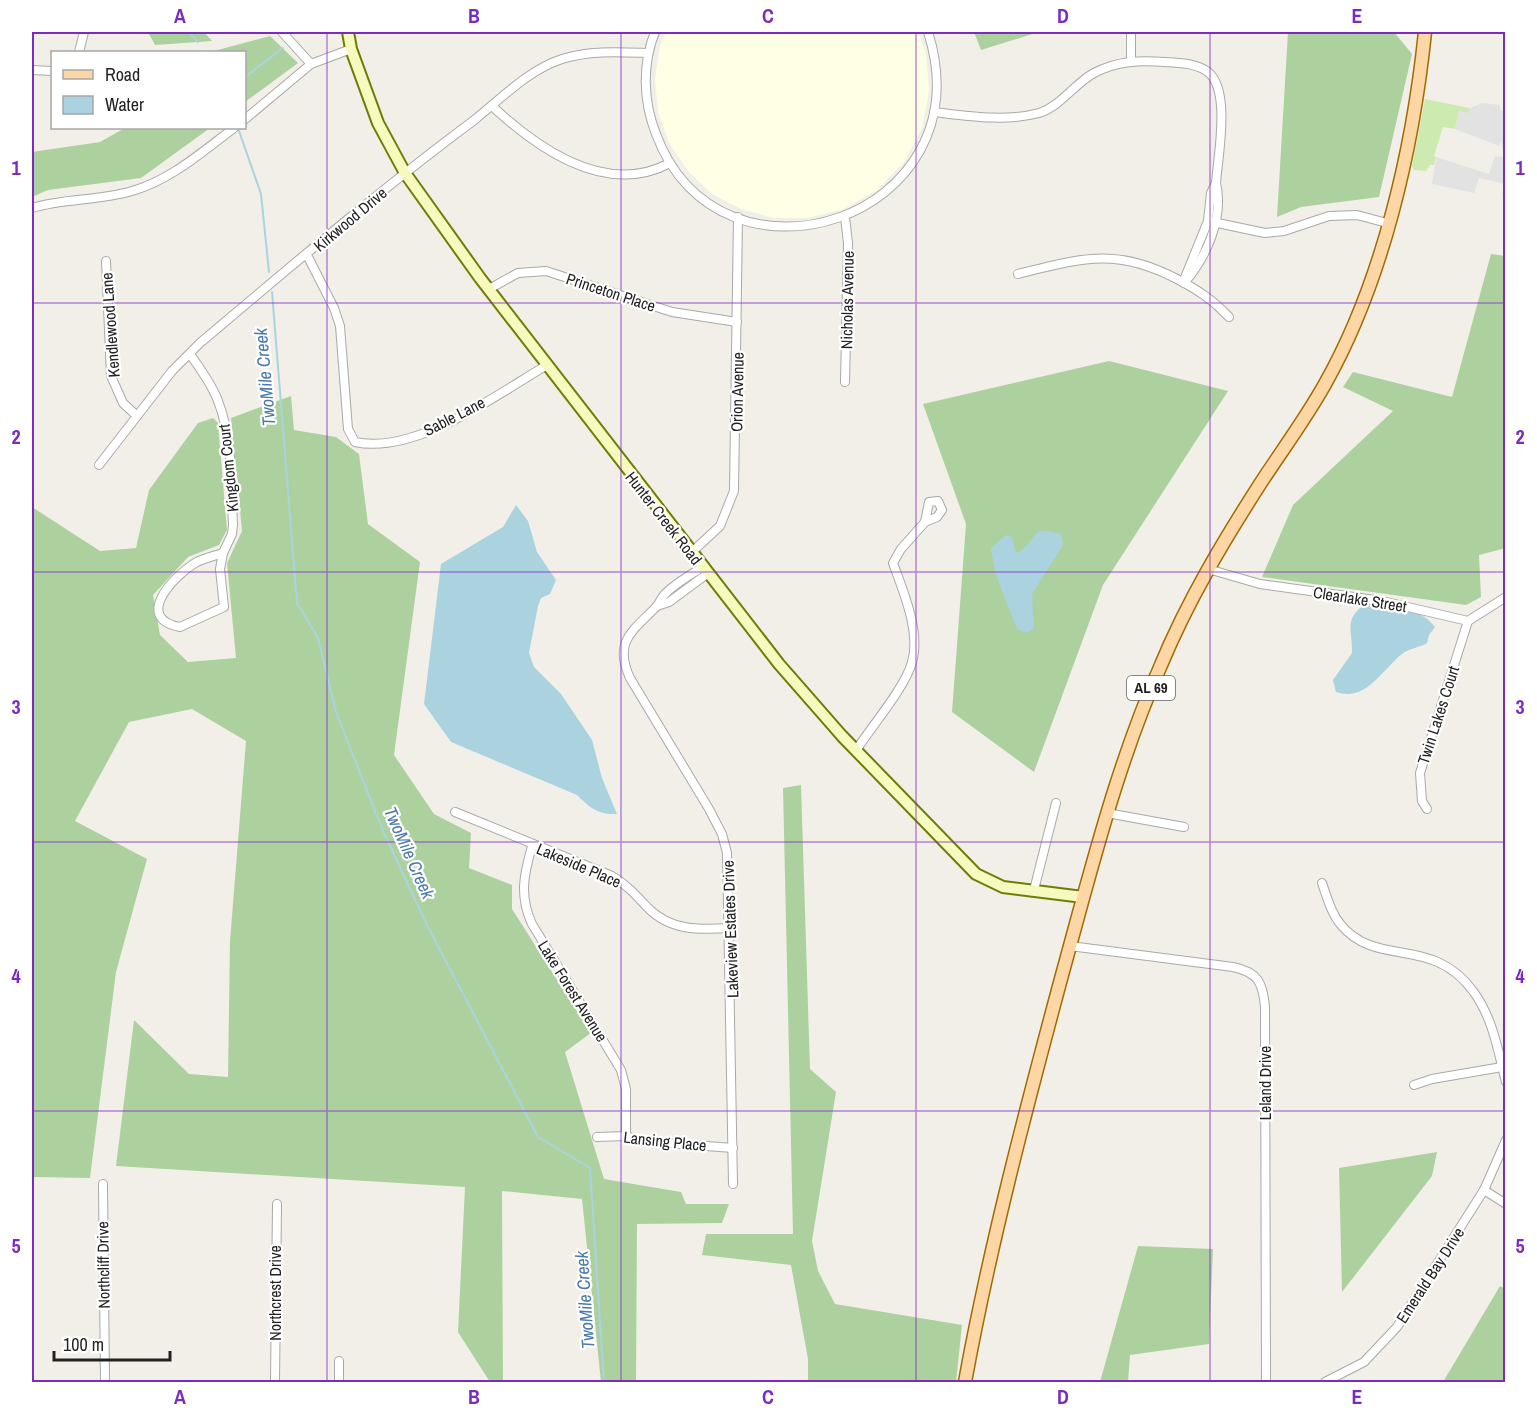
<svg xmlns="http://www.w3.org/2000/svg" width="1537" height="1414" font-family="'Archivo Narrow',sans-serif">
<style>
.education{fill:#ffffe5}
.grass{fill:#cdebb0}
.forest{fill:#add19e}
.parking{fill:#e2e2e2}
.water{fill:#aad3df}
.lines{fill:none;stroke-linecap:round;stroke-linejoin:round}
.stream{stroke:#aad3df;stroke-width:2}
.minor-casing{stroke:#a9a9a9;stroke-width:10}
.secondary-casing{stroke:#707d05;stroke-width:14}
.primary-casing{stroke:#a06b00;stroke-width:15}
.minor{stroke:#fff;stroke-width:8}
.secondary{stroke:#f7fabf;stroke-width:10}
.primary{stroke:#fcd6a4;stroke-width:12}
.grid{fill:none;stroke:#7b2cbf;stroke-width:1.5;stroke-opacity:0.55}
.labels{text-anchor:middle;stroke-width:4.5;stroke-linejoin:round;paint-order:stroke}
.shield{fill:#fff;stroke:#646464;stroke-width:1.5}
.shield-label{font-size:15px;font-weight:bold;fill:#222}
.street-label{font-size:16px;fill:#222;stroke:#fff}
.water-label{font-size:18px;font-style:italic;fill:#4a7aab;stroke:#fff}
.neatline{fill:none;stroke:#7b2cbf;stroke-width:2}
.grid-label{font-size:20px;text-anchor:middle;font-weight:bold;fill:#7b2cbf}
</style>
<rect width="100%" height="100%" fill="#f2efe9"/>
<polygon class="education" points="666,32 918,32 926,53 929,91 922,128 904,162 877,190 844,209 807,218 774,218 741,209 712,194 688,171 669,143 658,112 655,79 660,46"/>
<polygon class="grass" points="1425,99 1470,108 1469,114 1459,111 1455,129 1443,127 1434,156 1436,157 1434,165 1430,165 1426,171 1414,170 1412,166"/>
<g class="forest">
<polygon points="148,32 204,32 212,41 155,45"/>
<polygon points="974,32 1039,32 981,50"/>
<polygon points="1288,32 1394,32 1412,54 1379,197 1301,207 1277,217"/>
<polygon points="270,36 298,63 245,102 244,52 210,52"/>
<polygon points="125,128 210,128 141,178 48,190 32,197 32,152 100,142"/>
<polygon points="1491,254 1506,256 1506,548 1479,555 1481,597 1466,605 1262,577 1293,505 1393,411 1343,387 1353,372 1452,397"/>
<polygon points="1109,361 1228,391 1103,585 1034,772 952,712 966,524 923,404"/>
<polygon points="291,396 294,430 336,437 359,454 368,524 420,562 394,755 434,814 471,833 469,868 512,885 512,909 591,1033 565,1052 604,1179 681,1192 686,1204 729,1204 722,1223 637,1224 636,1382 601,1382 582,1199 502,1191 503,1382 490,1382 458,1332 465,1187 116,1166 134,1020 189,1074 228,1077 230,941 246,741 192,709 129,722 75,821 147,859 116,972 90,1178 32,1177 32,507 100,551 136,548 149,490 198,423 213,418 218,423 227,530 219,545 188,557 153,595 160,635 188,662 236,658 227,563 242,531 231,418"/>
<polygon points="801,785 810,1069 836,1092 812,1241 818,1271 835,1304 962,1325 956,1382 808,1382 808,1359 791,1265 702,1255 706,1234 793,1234 783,788"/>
<polygon points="1437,1152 1432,1176 1342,1292 1339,1168"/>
<polygon points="1138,1246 1213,1249 1209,1344 1130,1355 1128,1382 1100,1382"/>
<polygon points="1500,1286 1505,1289 1505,1382 1443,1382"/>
</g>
<g class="parking">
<polygon points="1482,103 1500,105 1500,110 1505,111 1505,156 1501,141 1499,146 1455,129 1459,111 1469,113 1470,108"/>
<polygon points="1495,156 1505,157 1505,196 1502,195 1505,184 1479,178 1474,193 1432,184 1436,157 1489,174"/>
</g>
<g class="water">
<path d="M 516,505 L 528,521 L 537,552 L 556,580 L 550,594 L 541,598 L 538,606 L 529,653 L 534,667 L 561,694 L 592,740 L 602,778 L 617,814 C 598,815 590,808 577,795 L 451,742 L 424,704 L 441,564 L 503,527 Z"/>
<path d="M 1042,530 L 1061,534 L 1063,545 L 1032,594 L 1034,628 L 1026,633 L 1017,629 L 995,572 L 991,548 L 1006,535 L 1012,537 L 1016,553 C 1028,550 1031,535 1042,530 Z"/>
<path d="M 1367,603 C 1391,606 1420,607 1435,627 L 1429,635 L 1427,643 C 1419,648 1409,648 1402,654 C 1381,671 1366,702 1336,692 L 1333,680 L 1352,653 C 1353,631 1342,619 1367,603 Z"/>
</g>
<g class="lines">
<g class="stream">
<polyline points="188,32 198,42"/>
<polyline points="204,51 205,52"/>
<polyline points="244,78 283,48"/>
<polyline points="238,128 261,194 269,272"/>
<polyline points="272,292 297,603 318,638 336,712 383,831 427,925 538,1137 590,1168 604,1382"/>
</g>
<g class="minor-casing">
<g id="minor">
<polyline points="282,32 311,64"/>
<path d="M 655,32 C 642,64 643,101 656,134 C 720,306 988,219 928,32"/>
<polyline points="79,52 84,32"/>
<polyline points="1131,61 1131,32"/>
<polyline points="32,70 52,71"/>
<path d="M 492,106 C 538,149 606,197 670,163"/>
<path d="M 934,112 C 968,116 1006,122 1039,113 C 1061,106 1074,84 1094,73 C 1117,61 1139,60 1165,62 C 1179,63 1196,63 1208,72 C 1231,90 1218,156 1216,183 C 1224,217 1207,257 1184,283"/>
<polyline points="244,120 311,64 351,49"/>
<path d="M 32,208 C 64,198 99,201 132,191 C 171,180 203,151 234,128"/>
<polyline points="845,217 848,243 845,382"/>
<polyline points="1208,221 1265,233 1284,231 1329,216 1357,215 1387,223"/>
<path d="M 307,255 L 334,308 L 340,326 L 348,429 L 355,442 C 416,455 496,395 547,365"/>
<polyline points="106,261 111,376 123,403 137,416"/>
<path d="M 1018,274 C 1082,258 1116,247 1177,279 C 1198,290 1213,300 1229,317"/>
<polyline points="1184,280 1208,221 1211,193 1216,183"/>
<polyline points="489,289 518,273 546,271 672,312 737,322"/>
<path d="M 190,354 C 200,369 212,384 218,401 C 233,439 231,485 233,525 L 232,534 L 223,553"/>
<path d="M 99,465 L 172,371 L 200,343 C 290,267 379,191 473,121 C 501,99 528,70 562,59 C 590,50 620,52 648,53"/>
<polygon points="938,501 942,510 937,517 925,522 929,502"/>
<polyline points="692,552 720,526 734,491 738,217"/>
<path d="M 223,553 L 220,569 L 224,607 L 180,627 C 133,618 174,576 195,563 C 204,558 214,556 223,553 Z"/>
<path d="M 703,567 C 690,575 674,584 664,595 C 661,598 660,603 656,607 C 633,631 613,641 630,678 L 709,809 L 722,834 L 727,853 L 733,1184"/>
<polyline points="1208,569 1260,584 1382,601 1468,621 1506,597"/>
<polyline points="657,606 669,602 707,574"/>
<path d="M 857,749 C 872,726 906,686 912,662 C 921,632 903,591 893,563 L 901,549 L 925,522"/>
<polyline points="1427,809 1422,801 1420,773 1468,621"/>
<path d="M 455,812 L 612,876 C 626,884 636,895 647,907 C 670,931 699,930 730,928"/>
<polyline points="1107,813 1184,827"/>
<path d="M 532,846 C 524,874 519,896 532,924 L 621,1070 L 626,1089 L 626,1136"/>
<path d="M 1322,883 C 1327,897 1331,913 1341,925 C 1377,968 1432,935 1473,991 C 1493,1018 1498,1051 1506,1082"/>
<polyline points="1034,890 1056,803"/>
<path d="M 1070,946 L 1233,967 C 1258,972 1263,983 1265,1007 L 1266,1382"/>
<polyline points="1414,1085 1432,1079 1502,1067"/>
<polyline points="597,1137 626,1136 640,1141 733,1148"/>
<polyline points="103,1184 105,1382"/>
<polyline points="1484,1190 1506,1204"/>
<polyline points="339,1361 339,1382"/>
<polyline points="275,1382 277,1204"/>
<polyline points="1325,1382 1364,1362 1397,1327 1484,1190 1506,1140"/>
</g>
</g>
<g class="secondary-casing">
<polyline id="secondary" points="348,32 351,49 378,123 405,173 480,278 779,664 842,736 976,874 1003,887 1083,897"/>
</g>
<g class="primary-casing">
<path id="primary" d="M 965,1382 C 990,1245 1026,1109 1062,975 C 1091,870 1117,764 1161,665 C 1188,600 1224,540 1262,481 C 1283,449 1306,418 1325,384 C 1383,281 1413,148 1425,32"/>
</g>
<use href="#minor" class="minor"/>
<use href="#secondary" class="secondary"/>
<use href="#primary" class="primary"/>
</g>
<path class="grid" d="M 327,32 L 327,1382M 621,32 L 621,1382M 916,32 L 916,1382M 1210,32 L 1210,1382M 32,303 L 1506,303M 32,572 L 1506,572M 32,842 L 1506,842M 32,1111 L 1506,1111"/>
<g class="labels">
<rect class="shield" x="1127" y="676" width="48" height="24" rx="4.5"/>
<g class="shield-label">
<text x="1151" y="693">AL 69</text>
</g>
<g class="street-label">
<text transform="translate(350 219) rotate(-40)" y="6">Kirkwood Drive</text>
<text transform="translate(611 292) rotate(18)" y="6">Princeton Place</text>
<text transform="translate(847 300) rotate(-89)" y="6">Nicholas Avenue</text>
<text transform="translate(110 325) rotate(-94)" y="6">Kendlewood Lane</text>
<text transform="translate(737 392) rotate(-89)" y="6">Orion Avenue</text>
<text transform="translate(454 416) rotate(-27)" y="6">Sable Lane</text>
<text transform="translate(228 468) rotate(-96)" y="6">Kingdom Court</text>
<text transform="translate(664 518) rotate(52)" y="6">Hunter Creek Road</text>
<text transform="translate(1360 599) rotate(9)" y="6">Clearlake Street</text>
<text transform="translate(1438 715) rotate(-72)" y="6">Twin Lakes Court</text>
<text transform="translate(579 865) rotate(23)" y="6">Lakeside Place</text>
<text transform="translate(730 929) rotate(-92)" y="6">Lakeview Estates Drive</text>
<text transform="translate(573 991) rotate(58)" y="6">Lake Forest Avenue</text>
<text transform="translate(1265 1083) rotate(-90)" y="6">Leland Drive</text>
<text transform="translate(665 1141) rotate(6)" y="6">Lansing Place</text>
<text transform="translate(103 1265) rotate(-91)" y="6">Northcliff Drive</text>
<text transform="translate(1430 1275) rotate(-57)" y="6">Emerald Bay Drive</text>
<text transform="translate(275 1293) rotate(-90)" y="6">Northcrest Drive</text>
</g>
<g class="water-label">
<text transform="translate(265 377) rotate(-95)" y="6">TwoMile Creek</text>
<text transform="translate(409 853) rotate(66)" y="6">TwoMile Creek</text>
<text transform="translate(585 1300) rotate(-94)" y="6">TwoMile Creek</text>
</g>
</g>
<rect width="1537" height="1414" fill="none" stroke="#ffffff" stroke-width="66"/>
<rect x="51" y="51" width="195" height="78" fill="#ffffff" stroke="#a7a7a7" stroke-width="1.5"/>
<rect x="63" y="70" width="30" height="9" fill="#fcd6a4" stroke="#a7a7a7" stroke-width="1.5"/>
<text x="105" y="81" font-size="18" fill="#222222">Road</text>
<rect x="63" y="96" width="30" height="18" fill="#aad3df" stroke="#a7a7a7" stroke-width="1.5"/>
<text x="105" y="111" font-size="18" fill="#222222">Water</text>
<path d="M54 1351v9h116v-9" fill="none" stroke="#222222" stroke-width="3"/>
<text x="63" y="1351" font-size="18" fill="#222222" stroke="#ffffff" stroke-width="4.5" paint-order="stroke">100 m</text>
<rect x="33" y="33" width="1471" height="1348" class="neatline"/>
<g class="grid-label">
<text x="180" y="23">A</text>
<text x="474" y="23">B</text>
<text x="768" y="23">C</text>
<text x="1063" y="23">D</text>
<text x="1357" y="23">E</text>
<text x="16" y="175">1</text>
<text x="1520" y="175">1</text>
<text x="16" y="444">2</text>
<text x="1520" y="444">2</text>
<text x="16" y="714">3</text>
<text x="1520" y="714">3</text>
<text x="16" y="983">4</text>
<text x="1520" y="983">4</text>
<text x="16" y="1253">5</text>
<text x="1520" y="1253">5</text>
<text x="180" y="1404">A</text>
<text x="474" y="1404">B</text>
<text x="768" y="1404">C</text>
<text x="1063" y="1404">D</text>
<text x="1357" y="1404">E</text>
</g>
</svg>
